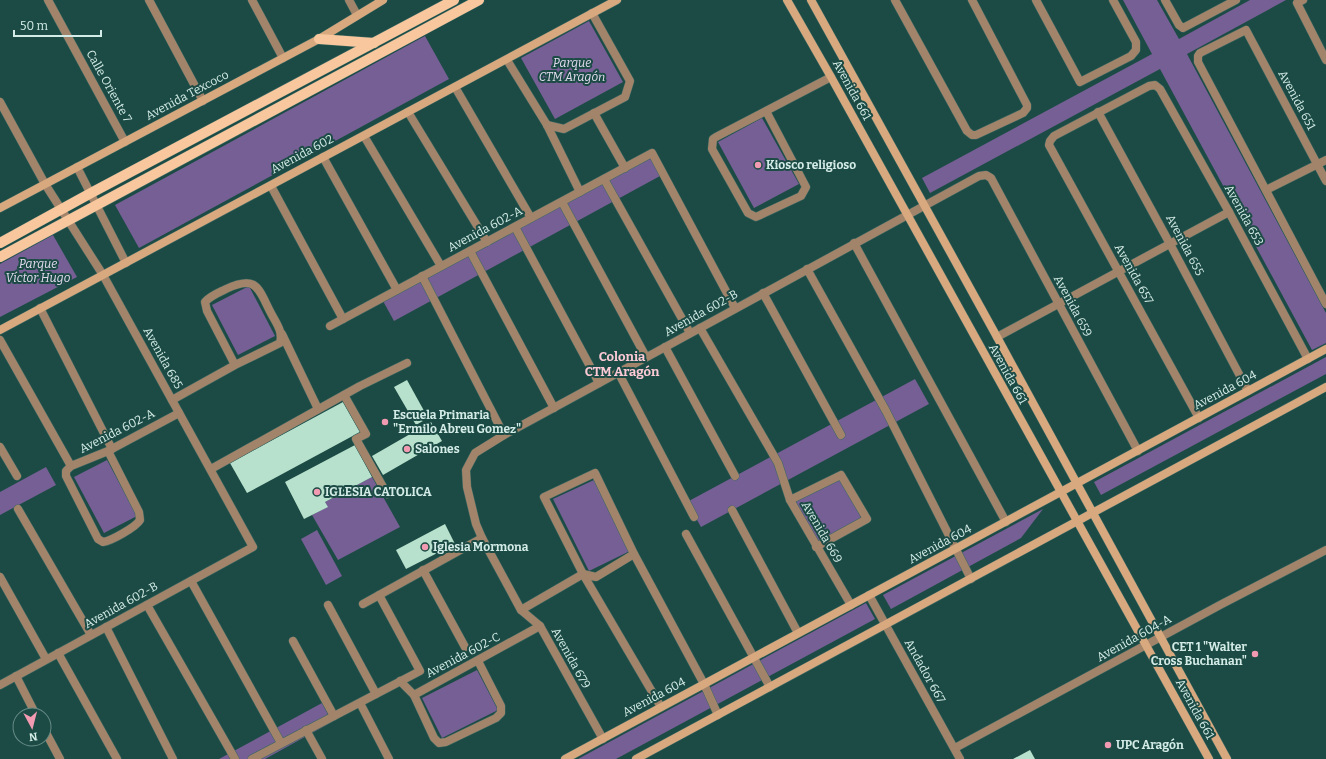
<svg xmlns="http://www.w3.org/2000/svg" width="1326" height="759" font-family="Bitter,serif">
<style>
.green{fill:#755f94}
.building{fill:#b7e1cc}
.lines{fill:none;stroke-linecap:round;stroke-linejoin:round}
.street-casing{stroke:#3d6862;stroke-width:9}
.secondary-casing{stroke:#3d6862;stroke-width:9}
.primary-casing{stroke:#3d6862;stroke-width:11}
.street{stroke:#a2846a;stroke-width:8}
.secondary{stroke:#d8a97f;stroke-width:8}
.primary{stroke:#f8c79d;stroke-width:10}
.poi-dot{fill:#f19ab1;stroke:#1c4b45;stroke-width:1.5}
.labels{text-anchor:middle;stroke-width:4;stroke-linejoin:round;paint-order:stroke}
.park-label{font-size:12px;font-style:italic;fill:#e3dcf0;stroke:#1c4b45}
.street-label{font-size:12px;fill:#d4ece7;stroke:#1c4b45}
.poi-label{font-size:12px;font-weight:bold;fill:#d4ece7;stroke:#1c4b45;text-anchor:start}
.neighbourhood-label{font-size:13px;font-weight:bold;fill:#fdcad6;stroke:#1c4b45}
</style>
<rect width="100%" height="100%" fill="#1c4b45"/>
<g class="green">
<polygon points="1123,0 1157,0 1179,39 1250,0 1286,0 1187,54 1326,313 1326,343 1312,350 1160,69 930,193 922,178 1152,54"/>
<polygon points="589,21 623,82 555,119 521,58"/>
<polygon points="425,36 449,79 139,248 115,205"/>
<polygon points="762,118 799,184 754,208 718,142"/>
<polygon points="649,156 660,176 394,321 383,301"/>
<polygon points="53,235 77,277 0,317 0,264"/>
<polygon points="249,286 275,336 238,355 212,305"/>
<polygon points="1326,357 1326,374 1101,495 1094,482"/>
<polygon points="915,379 929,404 701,527 687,502"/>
<polygon points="107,460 137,516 104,533 74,477"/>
<polygon points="46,467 56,485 0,515 0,492"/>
<polygon points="372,477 400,527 338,560 312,515 327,507 325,502"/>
<polygon points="840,477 862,519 817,543 795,501"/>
<polygon points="594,480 630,551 589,571 553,499"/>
<polygon points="1043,509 1021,538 891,609 883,595"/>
<polygon points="317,530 342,576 326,585 301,539"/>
<polygon points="866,603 875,619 616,759 578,759"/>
<polygon points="477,670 498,710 442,738 422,698"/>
<polygon points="322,703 332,722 265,759 219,759"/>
</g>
<g class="building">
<circle cx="758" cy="164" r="3.5"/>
<polygon points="407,380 428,418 416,425 394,387"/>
<polygon points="343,402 360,432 247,493 230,463"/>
<polygon points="431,422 442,441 383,475 372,456"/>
<polygon points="355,445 372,477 325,502 328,507 304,519 285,482"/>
<polygon points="445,524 455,544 406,569 396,550"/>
<polygon points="1030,750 1035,759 1013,759"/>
</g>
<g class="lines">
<g class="street-casing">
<g id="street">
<polyline points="48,0 125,142"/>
<polyline points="149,0 203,101"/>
<polyline points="252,0 283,58"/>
<polyline points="349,0 357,15"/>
<polyline points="895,0 967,131 972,135 976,135 1023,113 1027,108 1027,105 972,0"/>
<polyline points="1036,0 1080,82 1131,56 1136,50 1136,42 1113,0"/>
<polyline points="1165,0 1179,25 1183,28 1236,0"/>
<polyline points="1303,0 1297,3 1326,60"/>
<polyline points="507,60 547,125 580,192"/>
<polyline points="455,87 531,218"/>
<polyline points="0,102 45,184 103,275 253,547 0,685"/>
<polyline points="766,111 806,187 801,196 756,217 748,213 712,149 713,139 716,137 831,77"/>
<polyline points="408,112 487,242"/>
<polyline points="1098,112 1170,244 1248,391"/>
<polyline points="594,113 625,168"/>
<polyline points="547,125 564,129 625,97 630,81 592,13"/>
<polyline points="364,136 441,266"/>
<polyline points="323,157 397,290"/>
<polyline points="77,167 126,263"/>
<polyline points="604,179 690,333"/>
<polyline points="1326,181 1246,30 1200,53 1198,56 1198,62 1326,304"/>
<polyline points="271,186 343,319"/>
<polyline points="1266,190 1326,160"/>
<polyline points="562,202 646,357"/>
<polyline points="515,227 599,383"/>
<polyline points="854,243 1006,522"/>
<polyline points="470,251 554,408"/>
<polyline points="807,269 886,411 971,579"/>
<polyline points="422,276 504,435"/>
<polyline points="763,293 841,435"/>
<polyline points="40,308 112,449"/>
<polyline points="330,326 652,153 735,308"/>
<polyline points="700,328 778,463 790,500"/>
<polyline points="282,334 318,409"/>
<polyline points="997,337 1229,212"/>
<polyline points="0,340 71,466"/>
<polyline points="665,347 735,476"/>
<polyline points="618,372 694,517"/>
<polyline points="344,395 366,434 356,439 387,494"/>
<path d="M 172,400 L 235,365 L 280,343 C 283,332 277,324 272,315 C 258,289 258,274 226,289 C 218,293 210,296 205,302 L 207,311 L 235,365"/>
<polyline points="1199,418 1049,145 1050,141 1054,136 1149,86 1155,85 1160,89 1229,212 1308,359"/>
<polyline points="0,447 17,476"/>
<path d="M 108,451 L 139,512 L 140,520 C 136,527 111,541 103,542 L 98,539 L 66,476 L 66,471 L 71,466 L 108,451 L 179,413"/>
<polyline points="211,469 360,386 407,363"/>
<polyline points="18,509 91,635"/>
<polyline points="732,510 798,633"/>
<polyline points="686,534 770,687"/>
<polyline points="816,547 867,519 841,475 790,500 851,605"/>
<polyline points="423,570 465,647"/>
<polyline points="583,574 596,577 634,554"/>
<polyline points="0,577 46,659"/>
<polyline points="191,581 281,743"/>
<polyline points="869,595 960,759"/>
<polyline points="363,604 482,538"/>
<polyline points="147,605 235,759"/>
<polyline points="328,605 376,694"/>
<polyline points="521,610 583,574"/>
<polyline points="106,627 173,759"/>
<polyline points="293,641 334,716"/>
<polyline points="58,653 117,759"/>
<polyline points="16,676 36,715"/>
<polyline points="400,681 414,695 540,626"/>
<polyline points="414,695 434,738 439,743 446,742 496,718 501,713 501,706 478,661"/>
<polyline points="360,703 389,759"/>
<polyline points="661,707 583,574 544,497 595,473 634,554 704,684 718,715"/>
<polyline points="44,729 60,759"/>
<polyline points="306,730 322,759"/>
<polyline points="603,739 540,626 521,610 482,538 476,524 467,487 466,470 475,453 504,435 979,176 986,175 991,178 1138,451"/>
<polyline points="955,748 1220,605 1326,550"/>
<polyline points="252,759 420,671 379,595"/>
</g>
</g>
<g class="secondary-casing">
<g id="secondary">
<polyline points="787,0 831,77 1209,759"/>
<polyline points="811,0 997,337 1227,759"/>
<polyline points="0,208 319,39 383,0"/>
<polyline points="0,330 617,0"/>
<polyline points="565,759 1326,349"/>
<polyline points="636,759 1326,387"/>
</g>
</g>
<g class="primary-casing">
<g id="primary">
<polyline points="319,39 374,43"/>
<polyline points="0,243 91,193 454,0"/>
<polyline points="0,257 479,0"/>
</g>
</g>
<use href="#street" class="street"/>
<use href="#secondary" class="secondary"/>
<use href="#primary" class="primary"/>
</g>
<g class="poi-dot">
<circle cx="758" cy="165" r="4"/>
<circle cx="385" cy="422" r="4"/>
<circle cx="407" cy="449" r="4"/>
<circle cx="317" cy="492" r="4"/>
<circle cx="425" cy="547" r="4"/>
<circle cx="1255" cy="654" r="4"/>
<circle cx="1108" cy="745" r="4"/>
</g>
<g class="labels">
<g class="park-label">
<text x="572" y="67">Parque<tspan x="572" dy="14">CTM Aragón</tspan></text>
<text x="38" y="268">Parque<tspan x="38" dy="14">Víctor Hugo</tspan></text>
</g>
<g class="street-label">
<text transform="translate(109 86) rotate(61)" y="4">Calle Oriente 7</text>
<text transform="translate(852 90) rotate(61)" y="4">Avenida 661</text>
<text transform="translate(187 95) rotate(-28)" y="4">Avenida Texcoco</text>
<text transform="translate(1297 100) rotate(62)" y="4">Avenida 651</text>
<text transform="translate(302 154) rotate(-28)" y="4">Avenida 602</text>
<text transform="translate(1244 215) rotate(61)" y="4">Avenida 653</text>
<text transform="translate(485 229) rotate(-28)" y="4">Avenida 602-A</text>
<text transform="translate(1185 245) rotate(62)" y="4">Avenida 655</text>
<text transform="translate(1134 274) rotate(61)" y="4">Avenida 657</text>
<text transform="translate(1073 306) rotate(62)" y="4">Avenida 659</text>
<text transform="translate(701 313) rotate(-29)" y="4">Avenida 602-B</text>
<text transform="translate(163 358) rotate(61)" y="4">Avenida 685</text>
<text transform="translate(1008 374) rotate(61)" y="4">Avenida 661</text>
<text transform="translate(1225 390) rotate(-28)" y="4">Avenida 604</text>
<text transform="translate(117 431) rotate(-27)" y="4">Avenida 602-A</text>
<text transform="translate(822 532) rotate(60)" y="4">Avenida 669</text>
<text transform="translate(940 544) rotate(-28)" y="4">Avenida 604</text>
<text transform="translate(121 605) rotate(-29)" y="4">Avenida 602-B</text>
<text transform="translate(1134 638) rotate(-29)" y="4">Avenida 604-A</text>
<text transform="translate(463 655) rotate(-28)" y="4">Avenida 602-C</text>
<text transform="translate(571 658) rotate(61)" y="4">Avenida 679</text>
<text transform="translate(925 671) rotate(61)" y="4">Andador 667</text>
<text transform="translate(654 697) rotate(-28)" y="4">Avenida 604</text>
<text transform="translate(1195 709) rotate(61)" y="4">Avenida 661</text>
</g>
<g class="poi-label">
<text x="766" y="169">Kiosco religioso</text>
<text x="393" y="419">Escuela Primaria<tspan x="393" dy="14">"Ermilo Abreu Gomez"</tspan></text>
<text x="415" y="453">Salones</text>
<text x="325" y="496">IGLESIA CATOLICA</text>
<text x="433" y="551">Iglesia Mormona</text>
<text x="1247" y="651" text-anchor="end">CET 1 "Walter<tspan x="1247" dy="14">Cross Buchanan"</tspan></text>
<text x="1116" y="749">UPC Aragón</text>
</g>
<g class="neighbourhood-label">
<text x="622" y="361">Colonia<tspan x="622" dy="15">CTM Aragón</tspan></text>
</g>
</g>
<g transform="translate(32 727) rotate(173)"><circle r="19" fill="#1c4b45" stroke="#668b86"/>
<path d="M0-3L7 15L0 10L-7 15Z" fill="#f19ab1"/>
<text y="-6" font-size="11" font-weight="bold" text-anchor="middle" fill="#d4ece7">N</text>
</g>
<path d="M14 30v6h87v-6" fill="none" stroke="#d4ece7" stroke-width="2"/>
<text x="20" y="30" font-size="12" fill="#d4ece7" stroke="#1c4b45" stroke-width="3" paint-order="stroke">50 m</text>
</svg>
